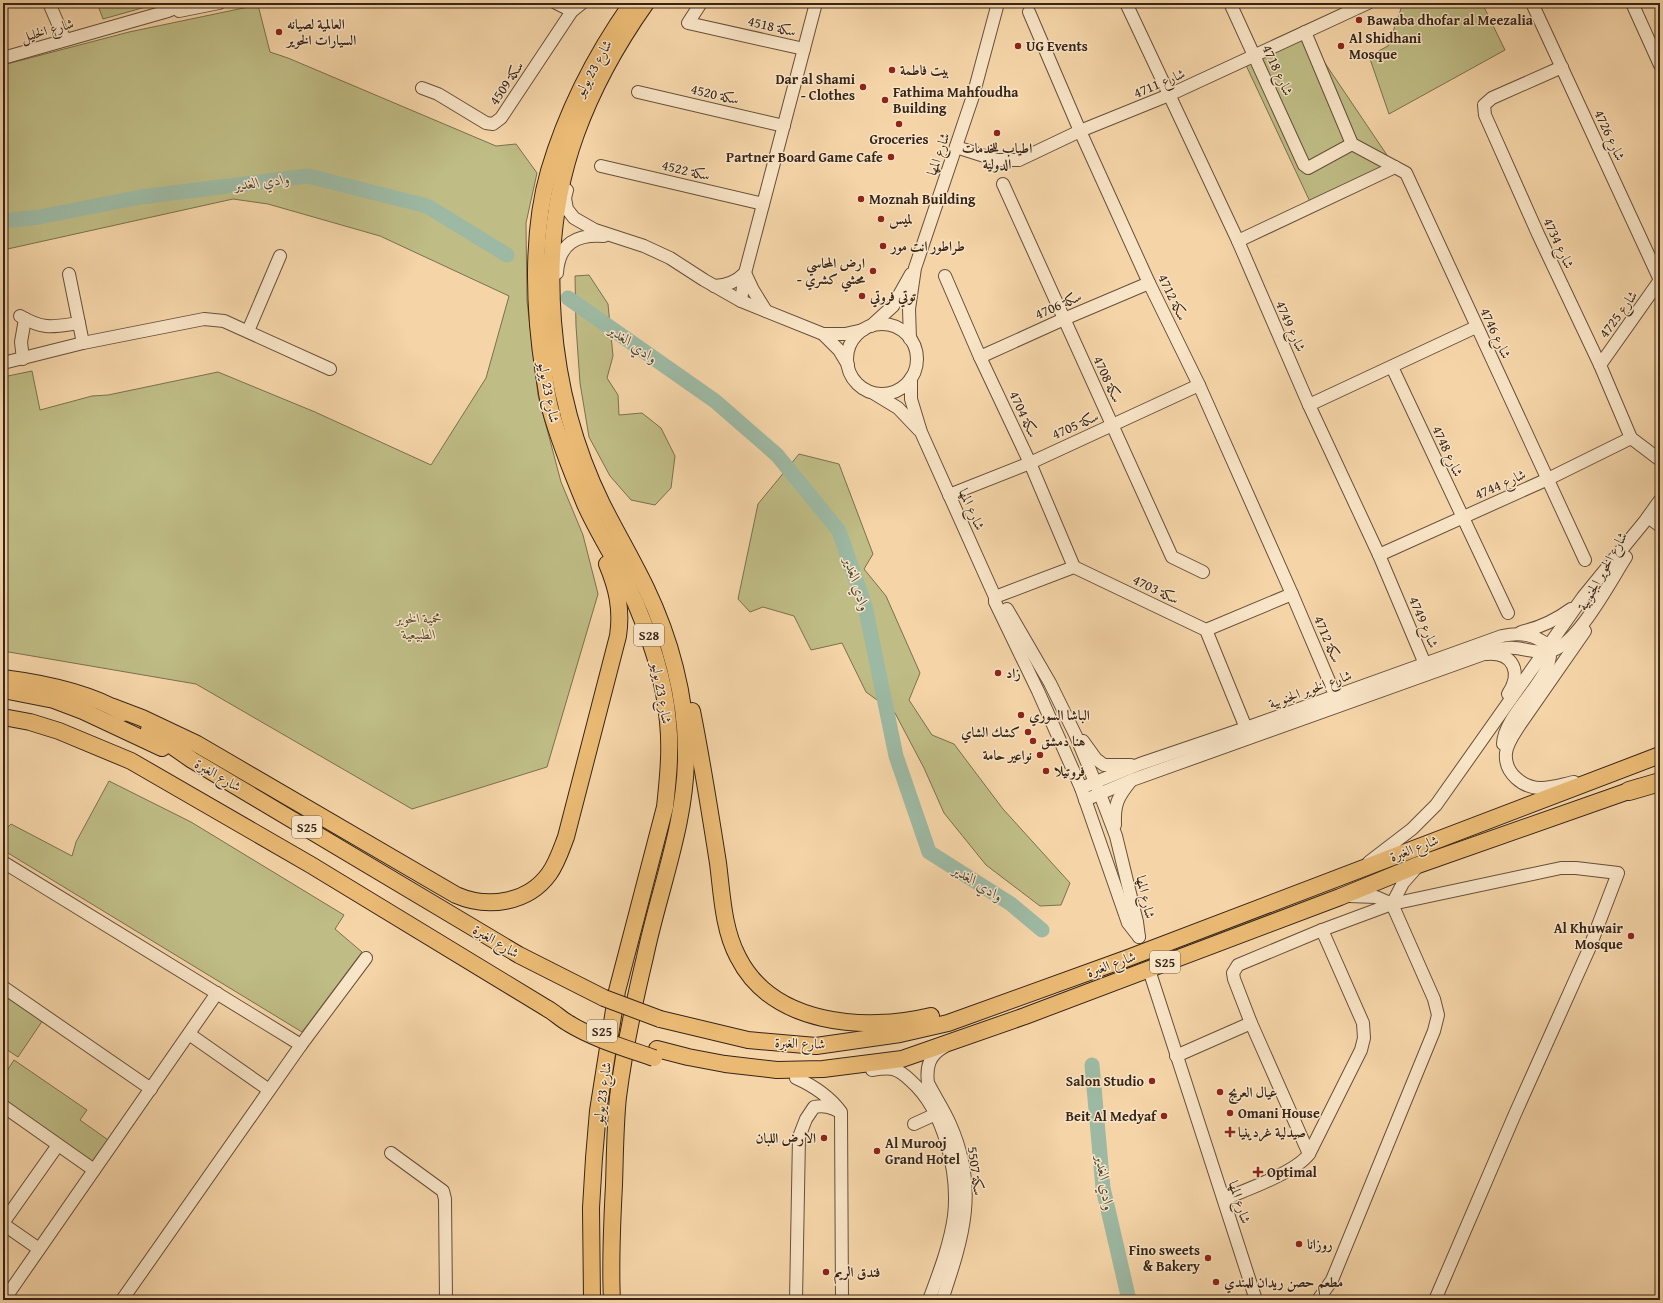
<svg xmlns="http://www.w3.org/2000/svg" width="1663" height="1303" font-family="'Gentium Book Plus',Amiri,serif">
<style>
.green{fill:#bfbc85;stroke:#7b704e}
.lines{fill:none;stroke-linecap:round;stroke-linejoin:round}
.river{stroke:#9db9a3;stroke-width:15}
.minor-casing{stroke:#66503b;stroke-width:14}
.major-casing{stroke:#372417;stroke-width:18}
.highway-casing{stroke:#372417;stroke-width:20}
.minor{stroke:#f8e4c6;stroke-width:12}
.major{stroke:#eaba74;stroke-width:16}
.highway{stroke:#eaba74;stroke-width:18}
.major-bridge-casing{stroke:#372417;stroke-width:18;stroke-linecap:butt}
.major-bridge{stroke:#eaba74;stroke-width:16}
.poi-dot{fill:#8f2418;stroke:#f8e4c6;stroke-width:1.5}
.labels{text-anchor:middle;stroke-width:3;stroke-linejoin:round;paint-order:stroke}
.shield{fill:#f8e4c6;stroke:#715e4c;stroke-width:1}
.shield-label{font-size:13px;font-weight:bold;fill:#372417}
.poi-label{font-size:14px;font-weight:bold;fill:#372417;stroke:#f8e4c6;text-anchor:start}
.street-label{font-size:14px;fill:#372417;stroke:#f8e4c6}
.park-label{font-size:14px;font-style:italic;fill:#594a32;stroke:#f8e4c6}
.water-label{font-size:15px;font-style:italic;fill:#50493a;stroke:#f8e4c6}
</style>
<rect width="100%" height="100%" fill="#f5d5a8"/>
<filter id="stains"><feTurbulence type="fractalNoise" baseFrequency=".005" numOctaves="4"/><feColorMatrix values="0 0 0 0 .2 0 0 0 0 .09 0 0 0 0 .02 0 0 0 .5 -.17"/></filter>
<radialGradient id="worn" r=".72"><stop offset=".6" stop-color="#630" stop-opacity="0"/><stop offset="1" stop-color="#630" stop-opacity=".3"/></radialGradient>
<g class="green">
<polygon points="97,3 160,3 103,19"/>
<polygon points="1403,3 1482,3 1505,50 1389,114 1369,56 1388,46"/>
<polygon points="258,5 270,52 288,58 496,146 516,144 537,173 526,223 527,301 538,395 561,482 583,535 598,594 547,767 412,809 196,684 3,651 3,377 32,371 40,410 92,396 108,395 218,372 315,412 431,465 486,378 509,296 380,236 268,204 233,199 3,250 3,65 129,32"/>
<polygon points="1304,32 1395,167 1312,206 1244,61"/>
<polygon points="589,275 608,304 613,356 607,378 618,395 619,415 642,413 661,428 675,456 671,488 655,505 631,500 610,476 589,437 580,383 576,326 575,276"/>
<polygon points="799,454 839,464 873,554 864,569 886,596 920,673 909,700 932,735 954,744 1003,809 1070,883 1061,905 1040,906 986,865 944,813 924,768 895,713 866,692 842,643 811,650 794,616 763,607 750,612 738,599 758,504"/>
<polygon points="109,781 191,822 344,915 335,929 362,952 302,1032 3,850 3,832 11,824 72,856 76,842"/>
<polygon points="3,993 43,1020 18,1057 3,1047"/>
<polygon points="14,1060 87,1110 80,1120 111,1142 99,1160 90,1161 3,1101 3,1077"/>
</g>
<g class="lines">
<g class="river">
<polyline points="3,221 39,217 141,197 308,176 427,206 507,255"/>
<polyline points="568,298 715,401 777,455 839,531 865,606 896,756 929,852 1011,904 1042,930"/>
<polyline points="1092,1065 1103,1188 1129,1300"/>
</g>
<g class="minor-casing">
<g id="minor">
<polyline points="49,3 65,40"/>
<polyline points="556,3 572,11"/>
<polyline points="701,3 688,23 804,49"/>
<polyline points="1126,3 1238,241 1309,405 1379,555 1425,664"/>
<polyline points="1230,3 1304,165 1308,168 1352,144 1305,32"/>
<polyline points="1532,3 1660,280"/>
<polyline points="1632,3 1660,65"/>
<polyline points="179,11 219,3"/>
<polyline points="1029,12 1080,131 1149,283 1199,385 1292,594 1335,695"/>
<polyline points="3,58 168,11 189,3"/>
<polyline points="1562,67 1492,98 1484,105 1485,115 1538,234 1600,365 1631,438 1660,460"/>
<polyline points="422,88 438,94 486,123 493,124 501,118 572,11 582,3"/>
<polyline points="638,92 784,126"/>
<polyline points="1352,144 1406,173 1585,560"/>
<polyline points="956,147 997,160 1019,160 1080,131 1169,95 1368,3"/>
<polyline points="601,166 763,204"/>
<polyline points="1003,184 1172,557 1203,572"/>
<polyline points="567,190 565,198 567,209 574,218 595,230 644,246 670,258 704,280 741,301 823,334 839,350 848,365"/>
<polyline points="1238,241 1395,167"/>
<path d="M 557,273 C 559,243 577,234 604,236"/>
<polyline points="69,274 83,343"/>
<polyline points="945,276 980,357 1030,463 1074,567"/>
<path d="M 714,286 C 727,286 736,282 745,273 L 753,290 L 766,311"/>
<polyline points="741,301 745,273 816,3"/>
<path d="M 20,316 C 44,330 52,327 79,323"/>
<circle cx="882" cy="359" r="35"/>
<polyline points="871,326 893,306 911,274"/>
<polyline points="248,331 280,256"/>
<polyline points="823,334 845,334 863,330"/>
<polyline points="910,339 909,309 915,268 973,96 998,3"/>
<polyline points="980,357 1064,319 1149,283"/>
<polyline points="23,359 21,342 25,319"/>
<polyline points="3,363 83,343 204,319 224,321 330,369"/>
<polyline points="1600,365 1660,280"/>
<polyline points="1392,367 1508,613"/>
<polyline points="911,378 911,399 921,432 995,597 995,602 1038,691 1081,788 1128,923 1139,937"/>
<polyline points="875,394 898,408 919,430"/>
<polyline points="1309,405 1476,327"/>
<polyline points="949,495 1030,463 1199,385"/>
<polyline points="1648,517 1660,526"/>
<polyline points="1379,555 1548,479 1631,438"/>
<polyline points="995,597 1074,567 1206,630 1246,728"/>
<polyline points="1007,609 1050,683 1076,736 1100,794 1116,836 1137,922 1139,937"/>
<polyline points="1206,630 1292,594"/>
<path d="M 1521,632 C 1539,628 1556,620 1571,609"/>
<path d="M 1487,654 C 1514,652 1522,673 1508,694"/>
<polyline points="1083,741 1096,759 1104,765 1131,765"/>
<path d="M 1503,744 C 1504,712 1559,675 1549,646"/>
<path d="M 1574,782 C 1564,784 1552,788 1541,788 C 1523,788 1504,773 1506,753 C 1507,743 1514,734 1519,726 L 1585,631"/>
<path d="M 1081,788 L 1140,764 L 1246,728 L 1502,636 C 1520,632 1534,634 1549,646"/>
<path d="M 1085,800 L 1132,780 L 1495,650 C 1517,643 1532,655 1550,651 C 1577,646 1611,580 1626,557"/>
<path d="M 1115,825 C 1114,804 1118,797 1130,782"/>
<polyline points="3,862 301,1045"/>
<polyline points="1369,862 1412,829 1436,805 1583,597 1645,521 1660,500"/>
<polyline points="1392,904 1403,883 1417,867"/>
<polyline points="1151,976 1256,1300"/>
<polyline points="3,987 151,1089"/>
<polyline points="189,1034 269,1090"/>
<polyline points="1176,1056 1251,1023"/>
<path d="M 872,1070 C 879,1069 887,1068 893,1069 C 900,1071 906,1076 911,1081 C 944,1110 959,1173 954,1216 C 950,1245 939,1273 929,1300"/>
<path d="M 796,1078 C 814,1086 829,1096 841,1112 L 842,1300"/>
<polyline points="3,1106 94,1170"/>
<polyline points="914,1124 936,1114"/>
<polyline points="391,1153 443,1191 445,1199 446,1300"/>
<polyline points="1309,1154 1251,1023 1234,979 1233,973 1238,965 1322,930 1392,904 1561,868 1576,868 1618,873 1589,949 1515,1114 1435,1300"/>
<path d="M 1224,1199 C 1246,1190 1296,1172 1309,1154 L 1361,1050 L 1364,1038 L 1363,1023 L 1322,930"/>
<polyline points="3,1223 58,1145"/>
<polyline points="3,1224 39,1249"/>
<polyline points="6,1297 217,993"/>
<polyline points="122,1300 301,1045 366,958"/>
<path d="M 796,1300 L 799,1137 L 806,1119 L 814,1107 C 824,1105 831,1107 840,1112"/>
<path d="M 942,1300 C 963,1237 979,1189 950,1124 C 944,1110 935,1097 928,1083 C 926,1067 929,1055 944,1047"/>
<polyline points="1318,1300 1332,1280 1434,1031 1438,1015 1434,999 1392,904 1376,897 1349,896"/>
</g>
</g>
<g class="major-casing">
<g id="major">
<path d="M 3,678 C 42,683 89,692 123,713"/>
<polyline points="3,690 54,700 83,711 162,748"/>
<path d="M 113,707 L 142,718 L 197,744 L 456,895 C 488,909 528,903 549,874 C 557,863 561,850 566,837 L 618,636 C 622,609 617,588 607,564"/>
<path d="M 692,711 C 702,761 710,812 718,863 C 722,894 723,929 738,957 C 772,1025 865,1032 931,1016"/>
<polyline points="3,717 30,722 59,731 131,761 311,865 548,1009"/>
<polyline points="149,730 192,760 519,955 604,998"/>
<polyline points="660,1019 748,1040 816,1046 900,1034 948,1023 1128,958 1660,755"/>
<polyline points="657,1049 688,1057 725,1064 777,1070 823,1069 902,1059 1025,1016 1340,897 1418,865 1640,787"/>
<path d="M 592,1300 L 591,1208 L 594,1158 L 598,1111 L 617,991 L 665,807 C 668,779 671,750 668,722 C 664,674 647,627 627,584 C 614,557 597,531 585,504 C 572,473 559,441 550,408 C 547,397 546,385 544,374 C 534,311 531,233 549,171 C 567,110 596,54 632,3"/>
<path d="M 612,1300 C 610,1262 612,1223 614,1185 C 615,1156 615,1126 618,1097 C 624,1050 634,1003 645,957 C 659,889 687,822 686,751 C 686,696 670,638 646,588 C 632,559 616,532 602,504 C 548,394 534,250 576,134 C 593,87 617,44 646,3"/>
</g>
</g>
<g class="highway-casing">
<polyline id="highway" points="1629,791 1660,782"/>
</g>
<use href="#minor" class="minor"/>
<use href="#major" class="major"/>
<use href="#highway" class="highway"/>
<g class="major-bridge-casing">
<g id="major-bridge">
<polyline points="604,998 660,1019"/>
<path d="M 548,1009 C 555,1013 561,1019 568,1023 C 594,1039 625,1048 654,1058"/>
</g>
</g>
<use href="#major-bridge" class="major-bridge"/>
</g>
<g class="poi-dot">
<circle cx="1359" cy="20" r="4"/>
<circle cx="279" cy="32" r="4"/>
<circle cx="1018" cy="46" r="4"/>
<circle cx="1341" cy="46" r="4"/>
<circle cx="892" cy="70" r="4"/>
<circle cx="863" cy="87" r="4"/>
<circle cx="885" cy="100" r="4"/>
<circle cx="899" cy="124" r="4"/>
<circle cx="997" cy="133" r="4"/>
<circle cx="891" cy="157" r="4"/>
<circle cx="861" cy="199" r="4"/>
<circle cx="881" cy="219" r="4"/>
<circle cx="883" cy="246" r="4"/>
<circle cx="873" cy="271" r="4"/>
<circle cx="862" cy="296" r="4"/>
<circle cx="998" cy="673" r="4"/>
<circle cx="1021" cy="715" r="4"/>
<circle cx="1028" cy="732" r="4"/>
<circle cx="1033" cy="741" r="4"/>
<circle cx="1040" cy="755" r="4"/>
<circle cx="1046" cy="771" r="4"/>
<circle cx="1631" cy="936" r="4"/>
<circle cx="1152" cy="1081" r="4"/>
<circle cx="1220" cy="1092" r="4"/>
<circle cx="1230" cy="1113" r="4"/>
<circle cx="1164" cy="1116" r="4"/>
<path d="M1228 1126h4v4h4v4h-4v4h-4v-4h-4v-4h4z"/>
<circle cx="824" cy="1138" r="4"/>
<circle cx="877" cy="1151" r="4"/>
<path d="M1256 1166h4v4h4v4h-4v4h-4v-4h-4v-4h4z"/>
<circle cx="1299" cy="1244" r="4"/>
<circle cx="1208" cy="1258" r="4"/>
<circle cx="826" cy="1272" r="4"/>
<circle cx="1216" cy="1282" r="4"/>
</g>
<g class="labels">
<g class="shield">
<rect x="634" y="624" width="30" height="22" rx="3"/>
<rect x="292" y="816" width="30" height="22" rx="3"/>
<rect x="1150" y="951" width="30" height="22" rx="3"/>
<rect x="587" y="1020" width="30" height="22" rx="3"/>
</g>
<g class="shield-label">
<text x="649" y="640">S28</text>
<text x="307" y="832">S25</text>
<text x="1165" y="967">S25</text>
<text x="602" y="1036">S25</text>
</g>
<g class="poi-label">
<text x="1367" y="25">Bawaba dhofar al Meezalia</text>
<text x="287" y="29">العالمية لصيانه<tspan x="287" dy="16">السيارات الخوير</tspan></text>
<text x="1349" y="43">Al Shidhani<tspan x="1349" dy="16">Mosque</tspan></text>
<text x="1026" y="51">UG Events</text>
<text x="900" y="75">بيت فاطمة</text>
<text x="855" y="84" text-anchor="end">Dar al Shami<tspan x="855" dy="16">- Clothes</tspan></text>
<text x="893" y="97">Fathima Mahfoudha<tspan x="893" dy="16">Building</tspan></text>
<text x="899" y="144" text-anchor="middle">Groceries</text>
<text x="997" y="153" text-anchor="middle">اطياب للخدمات<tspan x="997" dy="16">الدولية</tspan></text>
<text x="883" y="162" text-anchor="end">Partner Board Game Cafe</text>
<text x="869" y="204">Moznah Building</text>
<text x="889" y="224">لميس</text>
<text x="891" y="251">طراطور انت مور</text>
<text x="865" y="268" text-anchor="end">ارض المحاسي<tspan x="865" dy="16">- محشي كشري</tspan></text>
<text x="870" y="301">توتي فروتي</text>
<text x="1006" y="678">زاد</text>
<text x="1029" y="720">الباشا السوري</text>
<text x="1020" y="737" text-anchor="end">كشك الشاي</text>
<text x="1041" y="746">هنا دمشق</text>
<text x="1032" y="760" text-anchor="end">نواعير حامة</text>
<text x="1054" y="776">فروتيلا</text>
<text x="1623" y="933" text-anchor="end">Al Khuwair<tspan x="1623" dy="16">Mosque</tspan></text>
<text x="1144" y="1086" text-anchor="end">Salon Studio</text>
<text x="1228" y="1097">عيال العريج</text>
<text x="1238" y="1118">Omani House</text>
<text x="1156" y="1121" text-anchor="end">Beit Al Medyaf</text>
<text x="1238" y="1137">صيدلية غردينيا</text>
<text x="816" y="1143" text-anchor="end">الارض اللبان</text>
<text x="885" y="1148">Al Murooj<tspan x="885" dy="16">Grand Hotel</tspan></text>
<text x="1267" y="1177">Optimal</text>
<text x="1307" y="1249">روزانا</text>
<text x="1200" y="1255" text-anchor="end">Fino sweets<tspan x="1200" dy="16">&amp; Bakery</tspan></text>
<text x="834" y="1277">فندق الريم</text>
<text x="1224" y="1287">مطعم حصن ريدان للمندي</text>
</g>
<g class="street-label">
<text transform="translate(772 26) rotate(13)" y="5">سكة 4518</text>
<text transform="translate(47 30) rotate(-16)" y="5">شارع الخليل</text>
<text transform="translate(593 68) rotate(-61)" y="5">شارع 23 يوليو</text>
<text transform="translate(1278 70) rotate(65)" y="5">4718 شارع</text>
<text transform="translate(506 83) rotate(-56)" y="5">سكة 4509</text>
<text transform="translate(1159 83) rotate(-23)" y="5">4711 شارع</text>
<text transform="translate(715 94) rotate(13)" y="5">سكة 4520</text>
<text transform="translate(1610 135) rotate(65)" y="5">4726 شارع</text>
<text transform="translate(938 154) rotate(-71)" y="5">شارع المها</text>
<text transform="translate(686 170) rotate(13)" y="5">سكة 4522</text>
<text transform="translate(1559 243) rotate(65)" y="5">4734 شارع</text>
<text transform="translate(1173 297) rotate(64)" y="5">سكة 4712</text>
<text transform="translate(1058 305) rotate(-24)" y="5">4706 سكة</text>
<text transform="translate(1618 314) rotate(-54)" y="5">4725 شارع</text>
<text transform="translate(1291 326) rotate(66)" y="5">4749 شارع</text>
<text transform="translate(1496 333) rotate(65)" y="5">4746 شارع</text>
<text transform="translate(1108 379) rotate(65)" y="5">سكة 4708</text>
<text transform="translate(549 392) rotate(79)" y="5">شارع 23 يوليو</text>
<text transform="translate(1024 414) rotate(65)" y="5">سكة 4704</text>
<text transform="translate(1075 425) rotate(-24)" y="5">4705 سكة</text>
<text transform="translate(1448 451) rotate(65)" y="5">4748 شارع</text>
<text transform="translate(1500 484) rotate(-24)" y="5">4744 شارع</text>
<text transform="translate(972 509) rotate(66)" y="5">شارع المها</text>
<text transform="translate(1602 571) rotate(-61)" y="5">شارع الخوير الجنوبية</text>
<text transform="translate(1156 589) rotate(26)" y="5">4703 سكة</text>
<text transform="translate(1424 622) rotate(67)" y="5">4749 شارع</text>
<text transform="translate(1328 639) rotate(67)" y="5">سكة 4712</text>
<text transform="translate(1310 689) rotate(-20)" y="5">شارع الخوير الجنوبية</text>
<text transform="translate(662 693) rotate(80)" y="5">شارع 23 يوليو</text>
<text transform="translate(218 775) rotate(30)" y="5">شارع الغبرة</text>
<text transform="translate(1414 848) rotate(-21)" y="5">شارع الغبرة</text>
<text transform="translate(1146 897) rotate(77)" y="5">شارع المها</text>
<text transform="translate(496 941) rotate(31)" y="5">شارع الغبرة</text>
<text transform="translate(1111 964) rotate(-20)" y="5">شارع الغبرة</text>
<text transform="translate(800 1043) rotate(2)" y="5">شارع الغبرة</text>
<text transform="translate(602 1093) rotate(-82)" y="5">شارع 23 يوليو</text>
<text transform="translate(976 1171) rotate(82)" y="5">سكة 5507</text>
<text transform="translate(1240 1202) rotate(72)" y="5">شارع المها</text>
</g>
<g class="park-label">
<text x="419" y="623">محمية الخوير<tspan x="419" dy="16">الطبيعية</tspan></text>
</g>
<g class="water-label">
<text transform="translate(262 182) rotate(-7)" y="5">وادي الغدير</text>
<text transform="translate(633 344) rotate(35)" y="5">وادي الغدير</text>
<text transform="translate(857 584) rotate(72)" y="5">وادي الغدير</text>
<text transform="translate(978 883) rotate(32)" y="5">وادي الغدير</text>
<text transform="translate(1105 1183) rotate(81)" y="5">وادي الغدير</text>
</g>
</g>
<rect width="1663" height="1303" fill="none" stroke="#f5d5a8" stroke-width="16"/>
<rect x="4" y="4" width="1655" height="1295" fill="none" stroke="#372417" stroke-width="2"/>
<rect x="8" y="8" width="1647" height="1287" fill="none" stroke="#372417"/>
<rect width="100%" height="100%" filter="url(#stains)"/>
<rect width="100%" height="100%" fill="url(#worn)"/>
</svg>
